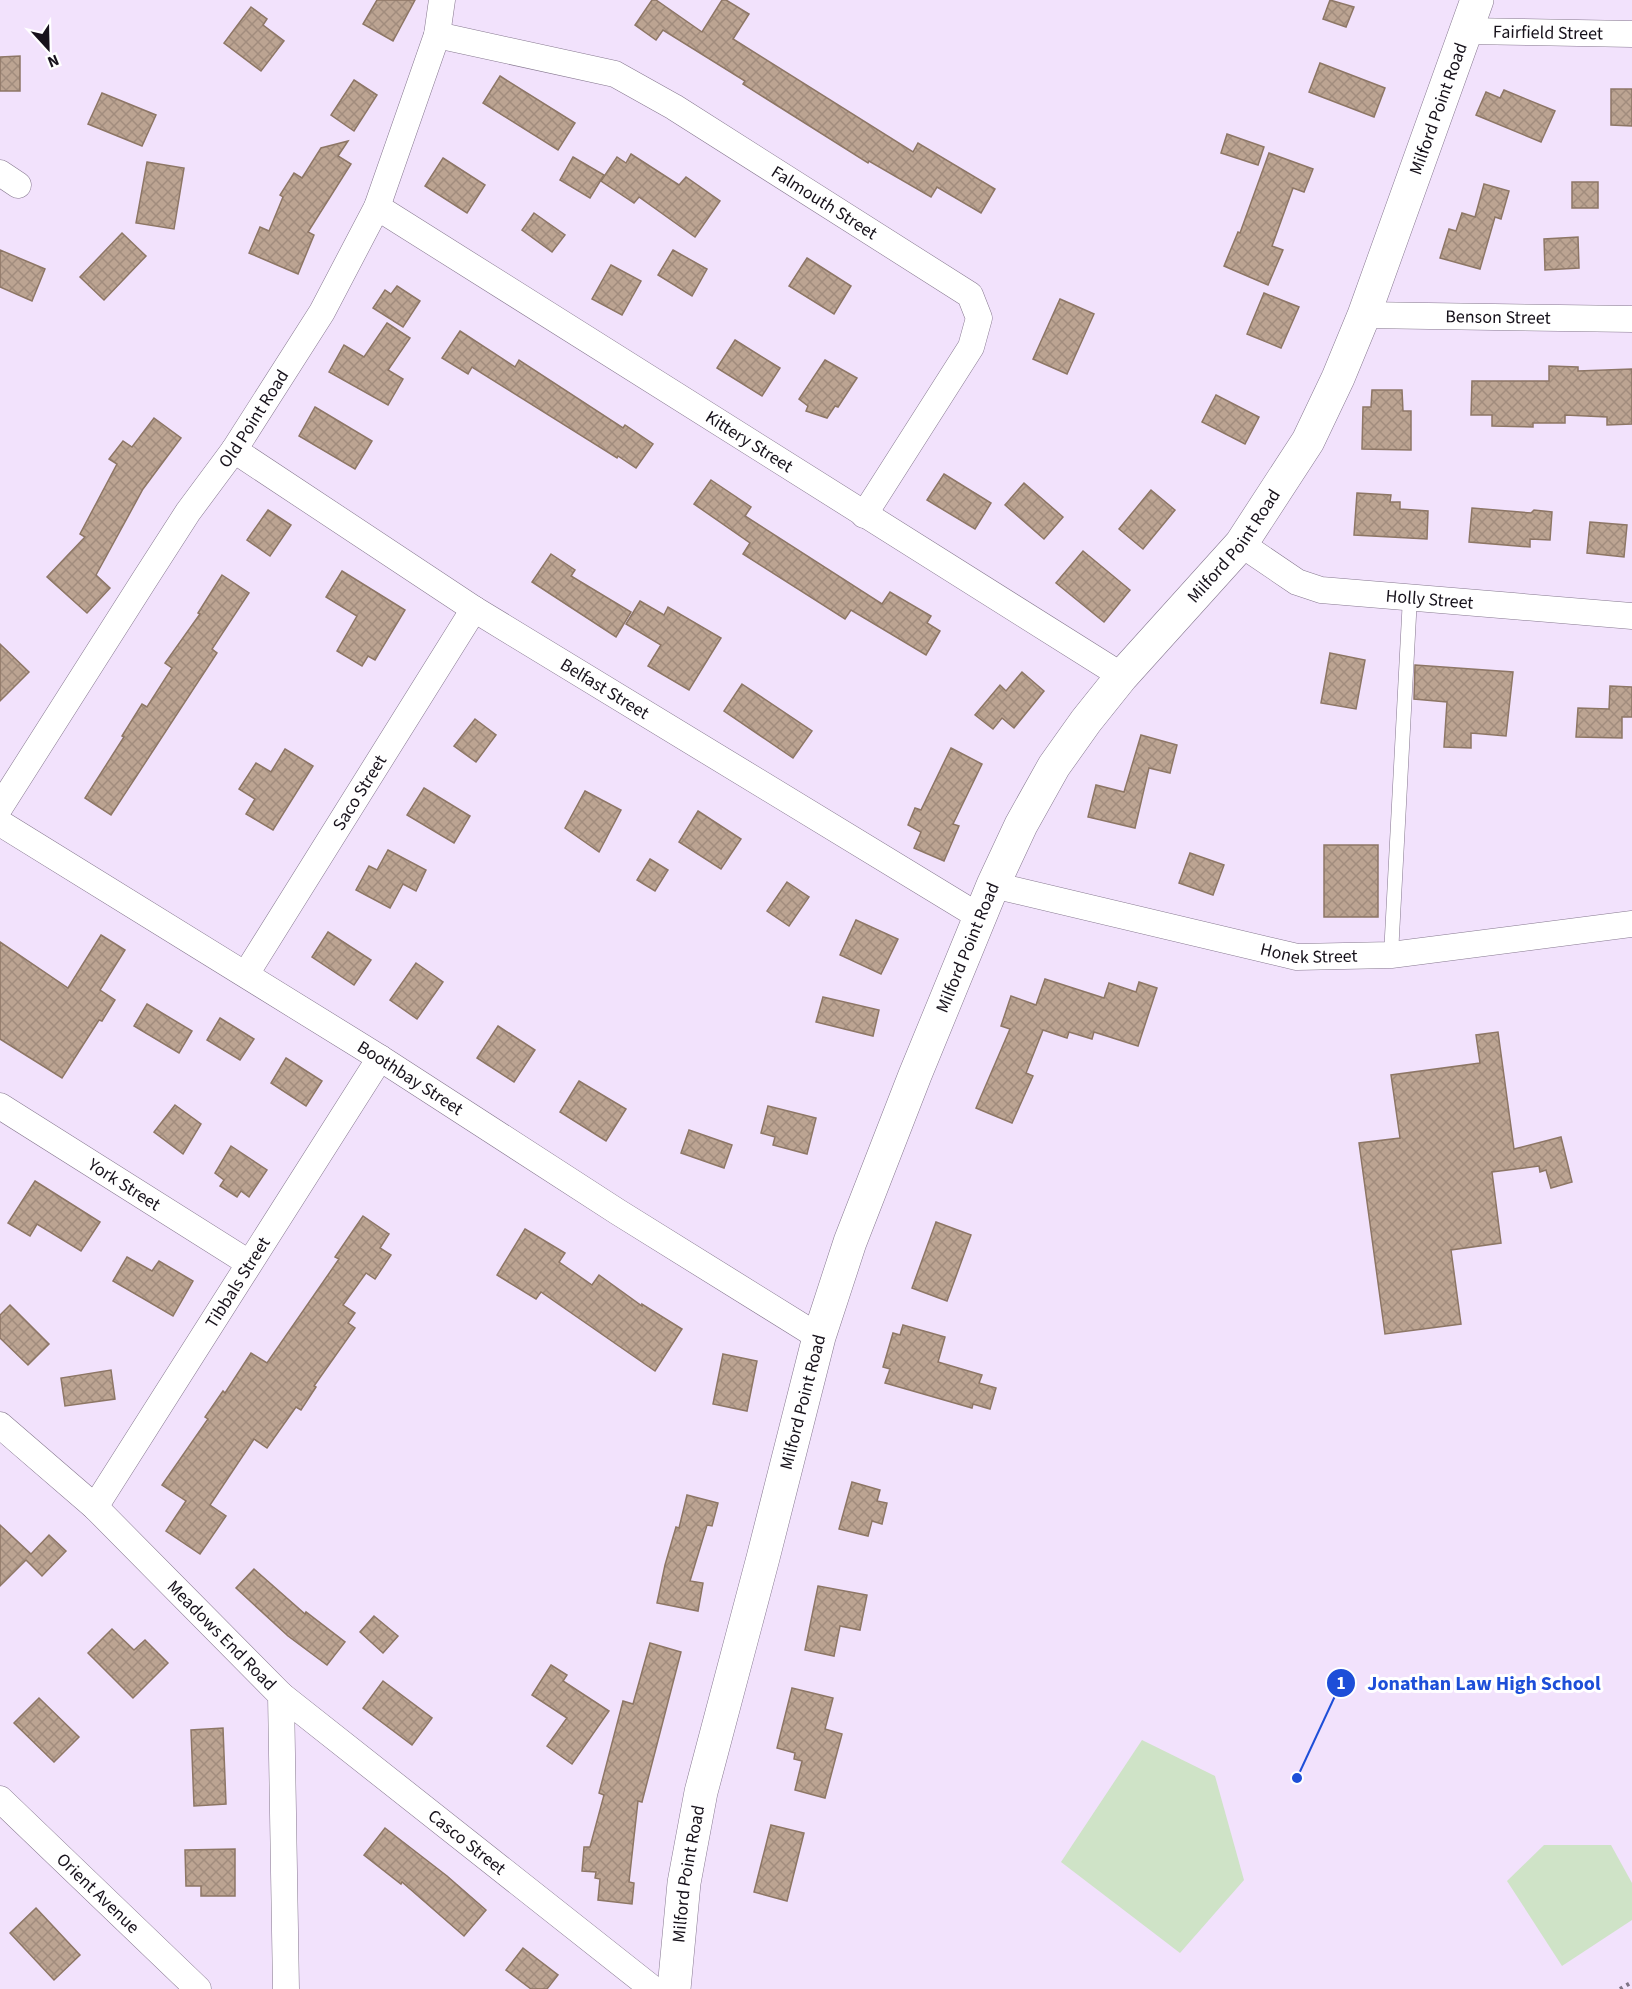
<svg xmlns="http://www.w3.org/2000/svg" width="1632" height="1989" font-family="'Source Sans 3',sans-serif">
<style>
.green{fill:#cfe3c7}
.building{fill:url(#building-cross-hatch);stroke:#8d7665;stroke-width:1.5}
.lines{fill:none;stroke-linecap:round;stroke-linejoin:round}
.service-casing{stroke:#86788f;stroke-width:15}
.minor-casing{stroke:#86788f;stroke-width:27}
.secondary-casing{stroke:#86788f;stroke-width:34}
.path{stroke:#7e7485;stroke-width:4;stroke-dasharray:3 4.5;stroke-linecap:butt}
.service{stroke:#fff;stroke-width:14}
.minor{stroke:#fff;stroke-width:26}
.secondary{stroke:#fff;stroke-width:33}
.labels{text-anchor:middle;stroke-width:6;stroke-linejoin:round;paint-order:stroke}
.street-label{font-size:18px;fill:#17121b;stroke:#fff}
.leader{fill:none;stroke:#1d4ed8;stroke-width:2}
.callout-dot{fill:#1d4ed8;stroke:#fff;stroke-width:2}
.mark-label{font-size:18px;text-anchor:middle;font-weight:bold;fill:#fff}
.callout-label{font-size:20px;text-anchor:middle;font-weight:bold;fill:#1d4ed8;stroke:#fff;stroke-width:6;stroke-linejoin:round;paint-order:stroke}
</style>
<defs>
<pattern id="building-cross-hatch" width="8" height="8" patternUnits="userSpaceOnUse" patternTransform="scale(1.5)"><rect width="8" height="8" fill="#bca492"/><path d="M0 0l8 8M0 8l8-8" fill="none" stroke="#a18c7d"/></pattern>
</defs>
<rect width="100%" height="100%" fill="#f2e2fc"/>
<g class="green">
<polygon points="1142,1740 1215,1776 1244,1880 1180,1953 1061,1862"/>
<polygon points="1544,1845 1611,1845 1632,1883 1632,1920 1562,1966 1507,1881"/>
</g>
<g class="building">
<polygon points="377,0 415,0 393,41 363,24"/>
<polygon points="652,0 656,0 702,32 722,0 726,0 749,14 733,39 913,152 918,143 995,189 981,213 937,187 931,197 869,161 868,163 743,84 745,81 663,30 656,40 635,25"/>
<polygon points="1330,0 1354,7 1346,27 1323,19"/>
<polygon points="251,7 267,19 263,25 284,41 261,71 224,43"/>
<polygon points="20,56 20,91 0,91 0,57"/>
<polygon points="1320,63 1385,88 1374,117 1309,92"/>
<polygon points="500,76 575,123 558,150 483,103"/>
<polygon points="354,80 377,95 354,131 331,115"/>
<polygon points="1611,89 1632,89 1632,126 1611,125"/>
<polygon points="1504,90 1555,111 1541,142 1476,115 1486,92 1500,98"/>
<polygon points="102,93 156,115 142,146 88,124"/>
<polygon points="1227,134 1264,147 1258,165 1221,153"/>
<polygon points="348,141 338,156 351,164 308,232 314,235 298,274 249,253 260,227 269,231 283,197 280,195 294,173 302,178 321,148"/>
<polygon points="1269,153 1313,169 1304,192 1293,188 1272,246 1283,250 1268,285 1224,266 1238,232 1240,233"/>
<polygon points="631,154 679,185 686,177 720,201 695,237 639,197 634,203 601,181 617,157 626,163"/>
<polygon points="573,157 604,175 590,198 560,180"/>
<polygon points="443,158 485,185 467,213 425,186"/>
<polygon points="147,162 184,168 174,229 136,223"/>
<rect x="1572" y="182" width="26" height="26"/>
<polygon points="1484,184 1509,191 1501,219 1495,217 1480,269 1440,258 1449,229 1456,231 1462,213 1475,217"/>
<polygon points="534,213 565,235 552,252 522,230"/>
<polygon points="122,233 146,256 104,300 80,277"/>
<polygon points="1578,237 1579,268 1545,270 1544,239"/>
<polygon points="0,250 45,269 32,301 0,287"/>
<polygon points="673,250 707,269 692,296 658,275"/>
<polygon points="807,258 851,286 834,314 789,286"/>
<polygon points="611,265 641,281 622,315 592,299"/>
<polygon points="397,286 420,301 403,327 373,308 385,290 391,294"/>
<polygon points="1264,293 1299,307 1281,348 1247,334"/>
<polygon points="1060,299 1094,314 1067,374 1033,359"/>
<polygon points="387,323 410,338 388,370 403,379 388,405 329,372 344,345 364,357"/>
<polygon points="460,331 515,367 519,360 623,428 625,425 653,444 636,468 618,456 617,458 472,367 468,374 442,358"/>
<polygon points="735,340 780,368 762,396 717,368"/>
<polygon points="825,360 857,378 838,407 835,406 827,418 806,411 808,406 799,399"/>
<polygon points="1549,366 1578,367 1578,371 1632,369 1632,424 1607,425 1607,417 1565,415 1565,423 1533,423 1533,427 1492,426 1492,415 1471,415 1472,381 1549,381"/>
<polygon points="1372,390 1402,390 1403,411 1411,411 1411,450 1362,449 1363,407 1371,407"/>
<polygon points="1216,395 1259,417 1245,444 1202,422"/>
<polygon points="315,407 372,441 355,469 299,436"/>
<polygon points="154,418 181,438 143,489 96,575 110,588 87,613 47,577 85,537 80,534 117,464 109,459 123,441 132,447"/>
<polygon points="944,474 991,503 975,529 927,500"/>
<polygon points="711,480 751,507 745,516 882,604 890,592 931,616 927,623 940,631 926,655 851,610 845,619 743,554 750,543 694,504"/>
<polygon points="1024,483 1063,517 1044,539 1005,505"/>
<polygon points="1151,490 1175,510 1143,549 1119,529"/>
<polygon points="1357,493 1391,495 1390,502 1400,502 1400,509 1428,511 1427,539 1354,535"/>
<polygon points="1472,508 1531,513 1534,510 1552,512 1550,540 1530,539 1530,547 1469,542"/>
<polygon points="268,510 291,525 270,556 247,540"/>
<polygon points="1590,522 1627,525 1624,557 1587,553"/>
<polygon points="1083,551 1130,590 1104,622 1056,583"/>
<polygon points="551,554 575,570 571,576 631,612 616,637 532,582"/>
<polygon points="342,571 405,610 375,660 368,656 362,666 337,651 357,616 326,597"/>
<polygon points="222,575 249,593 212,649 217,653 111,815 85,798 124,737 122,736 142,704 147,707 172,668 165,663 200,614 198,613"/>
<polygon points="640,601 664,615 668,607 721,638 689,690 648,666 661,645 626,624"/>
<polygon points="0,644 29,672 0,701"/>
<polygon points="1330,653 1365,660 1356,709 1321,703"/>
<polygon points="1415,665 1513,672 1506,736 1471,733 1471,748 1444,747 1447,702 1414,699"/>
<polygon points="1022,672 1044,691 1014,728 1002,718 993,729 975,715 1000,685 1006,691"/>
<polygon points="742,684 812,731 793,758 724,711"/>
<polygon points="1610,686 1632,687 1632,717 1622,717 1622,738 1576,737 1578,708 1609,709"/>
<polygon points="475,719 496,735 476,762 454,746"/>
<polygon points="1141,735 1177,745 1170,773 1149,768 1135,828 1088,817 1096,785 1124,792"/>
<polygon points="951,748 982,764 953,824 959,826 944,861 914,848 921,832 908,825 915,808 921,810"/>
<polygon points="285,749 313,766 273,830 246,814 255,799 239,789 256,763 271,772"/>
<polygon points="424,788 470,816 454,843 407,815"/>
<polygon points="585,791 621,810 599,852 565,828"/>
<polygon points="698,811 741,839 721,869 679,842"/>
<rect x="1324" y="845" width="54" height="72"/>
<polygon points="388,850 426,870 416,891 403,884 390,908 356,890 369,866 377,870"/>
<polygon points="1190,853 1224,865 1213,895 1179,883"/>
<polygon points="650,859 668,870 655,891 637,880"/>
<polygon points="787,882 809,897 789,926 767,911"/>
<polygon points="856,920 898,939 881,974 840,955"/>
<polygon points="328,932 371,960 354,985 312,957"/>
<polygon points="101,935 125,950 100,990 115,1000 102,1021 99,1020 62,1078 0,1039 0,942 68,988"/>
<polygon points="416,963 443,982 417,1019 390,1000"/>
<polygon points="1045,979 1104,998 1109,983 1136,992 1139,982 1157,988 1138,1046 1094,1032 1092,1039 1069,1032 1067,1038 1043,1030 1026,1073 1033,1076 1012,1123 976,1108 1010,1029 1001,1026 1011,996 1036,1005"/>
<polygon points="823,997 879,1010 873,1036 816,1022"/>
<polygon points="147,1004 192,1031 179,1053 134,1026"/>
<polygon points="220,1018 254,1039 240,1060 207,1040"/>
<polygon points="498,1026 535,1050 514,1082 477,1058"/>
<polygon points="1498,1032 1514,1149 1561,1137 1572,1182 1551,1188 1546,1170 1540,1172 1539,1166 1492,1172 1501,1243 1451,1250 1461,1324 1385,1334 1359,1143 1400,1138 1391,1075 1480,1063 1476,1035"/>
<polygon points="286,1058 322,1081 306,1106 271,1083"/>
<polygon points="579,1081 626,1109 606,1141 560,1112"/>
<polygon points="175,1105 201,1124 183,1154 154,1132"/>
<polygon points="768,1106 816,1118 807,1154 773,1145 775,1137 761,1133"/>
<polygon points="689,1130 732,1145 724,1168 681,1153"/>
<polygon points="231,1146 267,1170 249,1197 241,1191 237,1197 220,1186 224,1180 215,1173"/>
<polygon points="35,1181 100,1222 81,1251 37,1224 30,1236 8,1223"/>
<polygon points="363,1216 389,1234 380,1248 391,1255 375,1279 366,1273 343,1305 355,1313 348,1323 355,1328 314,1386 316,1387 301,1410 296,1407 267,1448 254,1439 210,1505 226,1516 200,1554 166,1531 186,1501 162,1485 208,1419 205,1417 223,1391 225,1393 251,1353 267,1363 339,1259 335,1257"/>
<polygon points="936,1222 971,1235 947,1301 912,1288"/>
<polygon points="525,1229 565,1253 559,1262 592,1285 599,1275 642,1306 642,1304 682,1329 655,1371 541,1292 536,1299 497,1275"/>
<polygon points="127,1257 152,1271 159,1261 193,1281 173,1316 113,1281"/>
<polygon points="10,1305 49,1344 28,1365 0,1338 0,1315"/>
<polygon points="903,1325 945,1337 938,1362 982,1375 979,1383 996,1388 990,1409 973,1404 972,1408 885,1383 890,1369 883,1367 893,1333 900,1335"/>
<polygon points="723,1354 757,1361 747,1411 713,1404"/>
<polygon points="111,1370 115,1399 65,1406 61,1378"/>
<polygon points="852,1482 880,1490 877,1501 887,1503 882,1524 872,1521 868,1536 839,1529"/>
<polygon points="687,1495 718,1503 712,1526 707,1525 690,1581 703,1583 698,1611 657,1603 665,1565 676,1527 679,1528"/>
<polygon points="0,1525 31,1554 49,1535 66,1551 42,1576 26,1560 0,1586"/>
<polygon points="254,1569 305,1614 306,1612 345,1642 327,1665 288,1636 236,1588"/>
<polygon points="818,1586 867,1595 860,1630 840,1626 834,1656 805,1650"/>
<polygon points="374,1616 398,1636 383,1653 360,1632"/>
<polygon points="112,1629 134,1650 145,1640 168,1663 133,1698 88,1653"/>
<polygon points="650,1643 681,1652 642,1802 638,1801 629,1882 634,1883 632,1904 598,1900 600,1879 595,1878 596,1872 582,1871 584,1847 590,1847 604,1795 599,1793 623,1701 633,1704"/>
<polygon points="551,1665 567,1675 563,1681 609,1711 572,1764 547,1746 567,1718 532,1695"/>
<polygon points="383,1681 432,1718 412,1745 363,1708"/>
<polygon points="792,1688 833,1698 825,1729 842,1734 825,1798 795,1790 802,1761 794,1759 795,1753 777,1748"/>
<polygon points="39,1698 79,1737 54,1762 14,1723"/>
<polygon points="223,1728 226,1804 194,1806 191,1730"/>
<polygon points="771,1825 804,1833 787,1901 754,1892"/>
<polygon points="385,1828 447,1876 486,1910 464,1936 402,1882 401,1884 364,1855"/>
<polygon points="235,1849 235,1896 201,1896 201,1886 186,1886 185,1850"/>
<polygon points="36,1908 80,1955 54,1980 10,1933"/>
<polygon points="523,1948 558,1975 547,1989 531,1989 506,1970"/>
</g>
<g class="lines">
<g class="service-casing">
<polyline id="service" points="1391,955 1410,597"/>
</g>
<g class="minor-casing">
<g id="minor">
<path id="s1" d="M 1466,31 L 1632,34"/>
<path id="s2" d="M 437,35 L 615,74 L 674,107 L 970,295 L 979,318 L 971,347 L 864,515"/>
<polyline points="0,173 18,185"/>
<path id="s3" d="M 377,207 L 1122,676"/>
<path id="s4" d="M 1364,315 L 1632,319"/>
<path id="s5" d="M 234,450 L 474,609 L 980,917"/>
<path id="s6" d="M 1241,544 L 1297,582 L 1321,590 L 1632,616"/>
<path id="s7" d="M 0,807 L 143,582 L 188,512 L 234,450 L 322,312 L 377,207 L 437,35 L 442,0"/>
<path id="s8" d="M 0,823 L 380,1058 L 618,1212 L 819,1337"/>
<path id="s9" d="M 993,885 L 1297,957 L 1391,955 L 1632,924"/>
<path id="s10" d="M 246,974 L 474,609"/>
<path id="s11" d="M 0,1106 L 249,1263"/>
<path id="s12" d="M 0,1425 L 95,1507 L 281,1695 L 286,1989"/>
<path id="s13" d="M 95,1507 L 380,1058"/>
<path id="s14" d="M 281,1695 L 653,1989"/>
<path id="s15" d="M 0,1799 L 198,1989"/>
</g>
</g>
<g class="secondary-casing">
<g id="secondary">
<path id="s16" d="M 674,1989 L 684,1883 L 701,1792 L 763,1558 L 819,1337 L 850,1242 L 915,1075 L 993,885 L 1021,825 L 1054,766 L 1086,721 L 1122,676 L 1241,544 L 1308,441 L 1338,378 L 1364,315 L 1477,0"/>
</g>
</g>
<polyline class="path" points="1620,1989 1632,1982"/>
<use href="#service" class="service"/>
<use href="#minor" class="minor"/>
<use href="#secondary" class="secondary"/>
</g>
<g class="labels">
<g class="street-label">
<text dy="6" stroke="none"><textPath href="#s1" startOffset="82">Fairfield Street</textPath></text>
<text dy="6" stroke="none"><textPath href="#s16" startOffset="2058">Milford Point Road</textPath></text>
<text dy="6" stroke="none"><textPath href="#s2" startOffset="428">Falmouth Street</textPath></text>
<text dy="6" stroke="none"><textPath href="#s4" startOffset="134">Benson Street</textPath></text>
<text dy="6" stroke="none"><textPath href="#s7" startOffset="464">Old Point Road</textPath></text>
<text dy="6" stroke="none"><textPath href="#s3" startOffset="440">Kittery Street</textPath></text>
<text dy="6" stroke="none"><textPath href="#s16" startOffset="1572">Milford Point Road</textPath></text>
<text dy="6" stroke="none"><textPath href="#s6" startOffset="202">Holly Street</textPath></text>
<text dy="6" stroke="none"><textPath href="#s5" startOffset="441">Belfast Street</textPath></text>
<text dy="6" stroke="none"><textPath href="#s10" startOffset="214">Saco Street</textPath></text>
<text dy="6" stroke="none"><textPath href="#s16" startOffset="1086">Milford Point Road</textPath></text>
<text dy="6" stroke="none"><textPath href="#s9" startOffset="324">Honek Street</textPath></text>
<text dy="6" stroke="none"><textPath href="#s8" startOffset="483">Boothbay Street</textPath></text>
<text dy="6" stroke="none"><textPath href="#s11" startOffset="147">York Street</textPath></text>
<text dy="6" stroke="none"><textPath href="#s13" startOffset="266">Tibbals Street</textPath></text>
<text dy="6" stroke="none"><textPath href="#s16" startOffset="602">Milford Point Road</textPath></text>
<text dy="6" stroke="none"><textPath href="#s12" startOffset="306">Meadows End Road</textPath></text>
<text dy="6" stroke="none"><textPath href="#s14" startOffset="237">Casco Street</textPath></text>
<text dy="6" stroke="none"><textPath href="#s16" startOffset="116">Milford Point Road</textPath></text>
<text dy="6" stroke="none"><textPath href="#s15" startOffset="136">Orient Avenue</textPath></text>
</g>
</g>
<path class="leader" d="M1297 1778L1341 1683"/>
<g class="callout-dot">
<circle cx="1297" cy="1778" r="6"/>
<circle cx="1341" cy="1683" r="15"/>
</g>
<g class="mark-label">
<text x="1341" y="1689">1</text>
</g>
<g class="callout-label">
<text x="1484" y="1690">Jonathan Law High School</text>
</g>
<g transform="translate(48 48) rotate(158)" stroke="#ffffff" stroke-width="4.5" paint-order="stroke">
<path d="M0-4.5L10 22L0 15L-10 22Z" fill="#17121b"/>
<text y="-9" font-size="16" font-weight="bold" text-anchor="middle" fill="#17121b">N</text>
</g>
</svg>
